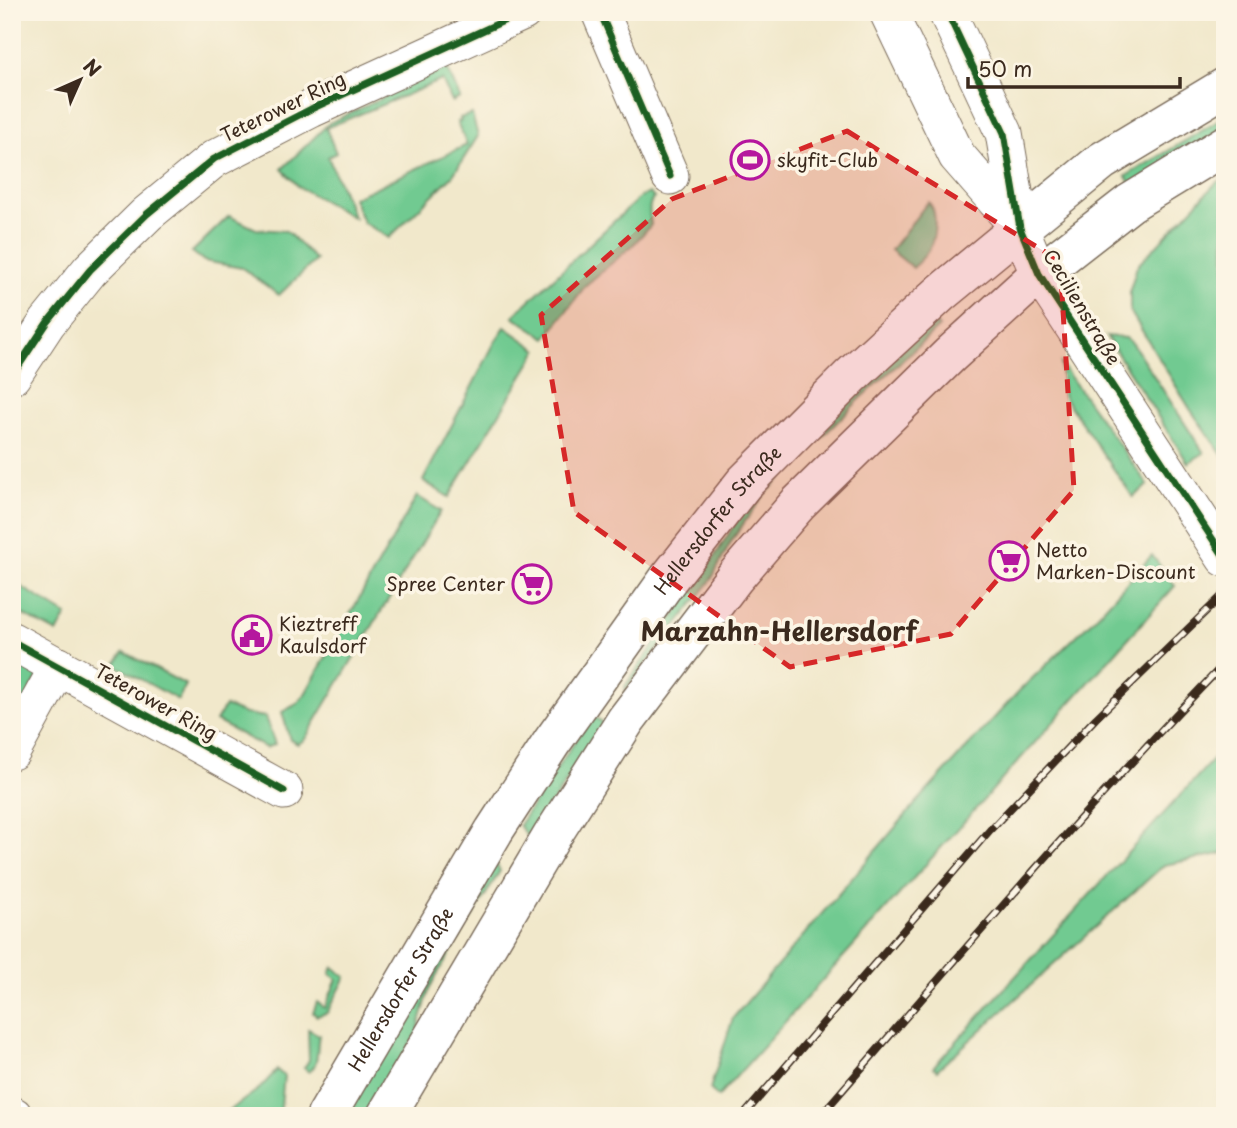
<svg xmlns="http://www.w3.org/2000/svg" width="1237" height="1128" font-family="'Playpen Sans',sans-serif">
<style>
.green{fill:#71ca91;stroke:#567a58;stroke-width:2}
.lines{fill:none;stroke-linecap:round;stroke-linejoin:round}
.minor-casing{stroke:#7b6c5b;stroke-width:39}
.major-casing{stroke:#7b6c5b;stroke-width:41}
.minor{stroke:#fff;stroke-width:37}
.major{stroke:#fff;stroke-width:38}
.rail-casing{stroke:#3b2a1e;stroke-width:8}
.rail{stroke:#fcf5e5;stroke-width:5;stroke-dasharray:16;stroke-linecap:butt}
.cycleway-casing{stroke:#fcf5e5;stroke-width:11}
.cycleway{stroke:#1b5e20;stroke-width:7}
.marked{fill:#d62828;fill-opacity:0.2;stroke:#d62828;stroke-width:5;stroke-dasharray:14 9;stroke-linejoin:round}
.labels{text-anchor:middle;stroke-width:7;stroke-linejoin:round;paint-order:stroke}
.street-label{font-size:19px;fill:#3b2a1e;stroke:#fcf5e5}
.poi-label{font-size:19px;fill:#3b2a1e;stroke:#fcf5e5;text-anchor:start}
.district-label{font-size:26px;font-weight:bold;fill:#3b2a1e;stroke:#fcf5e5}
</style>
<rect width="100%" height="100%" fill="#fcf5e5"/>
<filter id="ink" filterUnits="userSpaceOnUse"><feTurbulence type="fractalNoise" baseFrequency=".0143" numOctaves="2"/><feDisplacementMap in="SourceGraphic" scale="14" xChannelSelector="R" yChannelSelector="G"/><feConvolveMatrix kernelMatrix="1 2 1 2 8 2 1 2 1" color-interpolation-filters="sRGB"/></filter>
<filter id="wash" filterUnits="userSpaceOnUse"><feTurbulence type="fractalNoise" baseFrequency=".00686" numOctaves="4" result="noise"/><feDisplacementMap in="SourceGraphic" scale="28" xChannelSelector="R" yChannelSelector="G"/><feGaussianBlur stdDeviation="1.57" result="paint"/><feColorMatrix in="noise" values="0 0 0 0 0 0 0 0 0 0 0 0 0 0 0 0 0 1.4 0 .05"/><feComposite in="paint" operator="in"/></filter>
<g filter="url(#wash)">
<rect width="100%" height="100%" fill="#f1e8cb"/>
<g class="green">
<polygon points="447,68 460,98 452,102 442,80 326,128 336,153 328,157 354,218 299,187 282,169 329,123"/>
<polygon points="472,114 478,136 453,175 389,238 363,222 353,198 467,145 457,122 461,121 460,118"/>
<polygon points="1225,117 1225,128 1131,185 1126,176"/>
<polygon points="1225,178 1225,459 1190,409 1130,311 1130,290 1137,266 1216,183"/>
<path d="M 649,193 L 654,198 C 647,204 650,216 651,225 L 632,246 L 586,285 L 546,338 L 513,316 L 640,197 Z"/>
<path d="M 928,202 C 939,211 935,240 928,251 C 924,257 918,263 913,268 L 891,250 Z"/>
<polygon points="229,216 256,229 286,231 316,260 279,295 242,268 204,261 192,252"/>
<polygon points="931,319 939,327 859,400 764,495 732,540 710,582 625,691 625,686 703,575 744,509"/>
<polygon points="505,327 538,350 449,497 423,481 496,340"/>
<polygon points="1106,336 1126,338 1133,344 1204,453 1188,463"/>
<polygon points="1061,364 1148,485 1133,497 1063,396"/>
<polygon points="417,496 441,511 305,739 298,744 290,740 282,712 297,704 305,694"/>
<polygon points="1152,555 1175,586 718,1097 710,1089 733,1018 917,802 1019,691 1093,620"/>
<polygon points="12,581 67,615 57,633 12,609"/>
<polygon points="124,652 186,685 178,700 115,665"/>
<polygon points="12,656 41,672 12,723"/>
<polygon points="225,706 245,714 265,717 275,744 266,748 216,721"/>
<polygon points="592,716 601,721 603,726 530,836 526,835 519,825"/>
<polygon points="1225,746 1225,853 1164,865 937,1070 933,1067"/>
<polygon points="497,865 500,871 497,876 438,973 429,990 417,1033 368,1116 344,1116 494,866"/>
<polygon points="333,967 346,977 327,1013 317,1016 313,1013 317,1002 325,1008 337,979 330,974"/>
<path d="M 308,1029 L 319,1035 C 316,1048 320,1064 309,1072 L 304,1068 L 309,1060 Z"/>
<polygon points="277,1070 284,1076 280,1116 231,1116 226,1113 260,1088"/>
</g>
</g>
<g filter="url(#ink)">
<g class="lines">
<g class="minor-casing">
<g id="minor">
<polyline points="600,12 670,176"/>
<polyline points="888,12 957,156 1019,227"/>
<polyline points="947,12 1004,133 1020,228 1039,274 1225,558"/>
<polyline points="12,376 47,323 90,270 147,214 214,159 311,109 523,12"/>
<polyline points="12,641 284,791"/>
<polyline points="12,751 59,666"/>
<polyline points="12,1115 14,1116"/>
</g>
</g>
<g class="major-casing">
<g id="major">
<path id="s1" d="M 326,1116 L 494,831 L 552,742 L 669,578 L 744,483 L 851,376 L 941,293 L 1020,228 L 1102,161 L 1225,87"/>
<polyline points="386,1116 552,836 626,720 735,577 798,504 950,355 1039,274 1130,203 1225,145"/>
</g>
</g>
<use href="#minor" class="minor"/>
<use href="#major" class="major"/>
<g class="rail-casing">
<g id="rail">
<polyline points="743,1116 990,830 1096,718 1225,593"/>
<path d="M 820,1116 C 953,963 1084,809 1225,663"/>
</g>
</g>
<use href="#rail" class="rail"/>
<g class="cycleway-casing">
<g id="cycleway">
<polyline points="600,12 670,176"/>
<polyline points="947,12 1004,133 1020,228 1039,274 1225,558"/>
<polyline points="12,376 47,323 90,270 147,214 214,159 311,109 523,12"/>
<polyline points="12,641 284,791"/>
</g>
</g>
<use href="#cycleway" class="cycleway"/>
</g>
</g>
<path class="marked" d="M 847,131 L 1060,261 L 1074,490 L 951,634 L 790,667 L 574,512 L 541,315 L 672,199 Z"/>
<defs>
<g id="stadium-ring" transform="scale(2.0125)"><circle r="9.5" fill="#fcf5e5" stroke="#b5179e" stroke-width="1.5"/><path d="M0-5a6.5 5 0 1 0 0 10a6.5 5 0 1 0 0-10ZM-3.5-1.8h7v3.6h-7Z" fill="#b5179e"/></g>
<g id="supermarket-ring" transform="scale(2.0125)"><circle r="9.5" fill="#fcf5e5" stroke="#b5179e" stroke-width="1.5"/><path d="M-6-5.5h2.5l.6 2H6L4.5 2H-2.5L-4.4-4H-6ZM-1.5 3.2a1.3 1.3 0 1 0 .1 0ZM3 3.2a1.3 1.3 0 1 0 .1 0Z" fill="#b5179e"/></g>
<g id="civic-ring" transform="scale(2.0125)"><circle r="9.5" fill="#fcf5e5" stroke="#b5179e" stroke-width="1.5"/><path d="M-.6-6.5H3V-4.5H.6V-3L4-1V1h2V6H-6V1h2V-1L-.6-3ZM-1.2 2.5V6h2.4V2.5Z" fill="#b5179e"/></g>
</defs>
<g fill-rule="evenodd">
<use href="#stadium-ring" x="750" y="160"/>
<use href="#supermarket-ring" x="1009" y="561"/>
<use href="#supermarket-ring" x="532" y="584"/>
<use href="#civic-ring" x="252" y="635"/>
</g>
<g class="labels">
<g class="street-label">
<text transform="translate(283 107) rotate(-26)" y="7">Teterower Ring</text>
<text transform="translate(1082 307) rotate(59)" y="7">Cecilienstraße</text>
<text dy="7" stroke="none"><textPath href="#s1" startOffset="714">Hellersdorfer Straße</textPath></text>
<text transform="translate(156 702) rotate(29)" y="7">Teterower Ring</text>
<text dy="7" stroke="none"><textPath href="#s1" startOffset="147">Hellersdorfer Straße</textPath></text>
</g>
<g class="poi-label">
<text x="777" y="167">skyfit-Club</text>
<text x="1036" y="557">Netto<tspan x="1036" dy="22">Marken-Discount</tspan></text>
<text x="505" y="591" text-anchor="end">Spree Center</text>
<text x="279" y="631">Kieztreff<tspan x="279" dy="22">Kaulsdorf</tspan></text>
</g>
<g class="district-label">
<text x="779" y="641">Marzahn-Hellersdorf</text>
</g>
</g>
<rect width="1237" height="1128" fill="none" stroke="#fcf5e5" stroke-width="42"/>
<g transform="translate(80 80) rotate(45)" stroke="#fcf5e5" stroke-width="5" paint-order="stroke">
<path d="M0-5L12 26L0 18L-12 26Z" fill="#3b2a1e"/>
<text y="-10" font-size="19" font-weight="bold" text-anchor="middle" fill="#3b2a1e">N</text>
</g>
<path d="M968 77v10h212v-10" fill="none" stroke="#3b2a1e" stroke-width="3.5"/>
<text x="978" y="77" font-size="21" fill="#3b2a1e" stroke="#fcf5e5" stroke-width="5" paint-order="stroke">50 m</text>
</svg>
